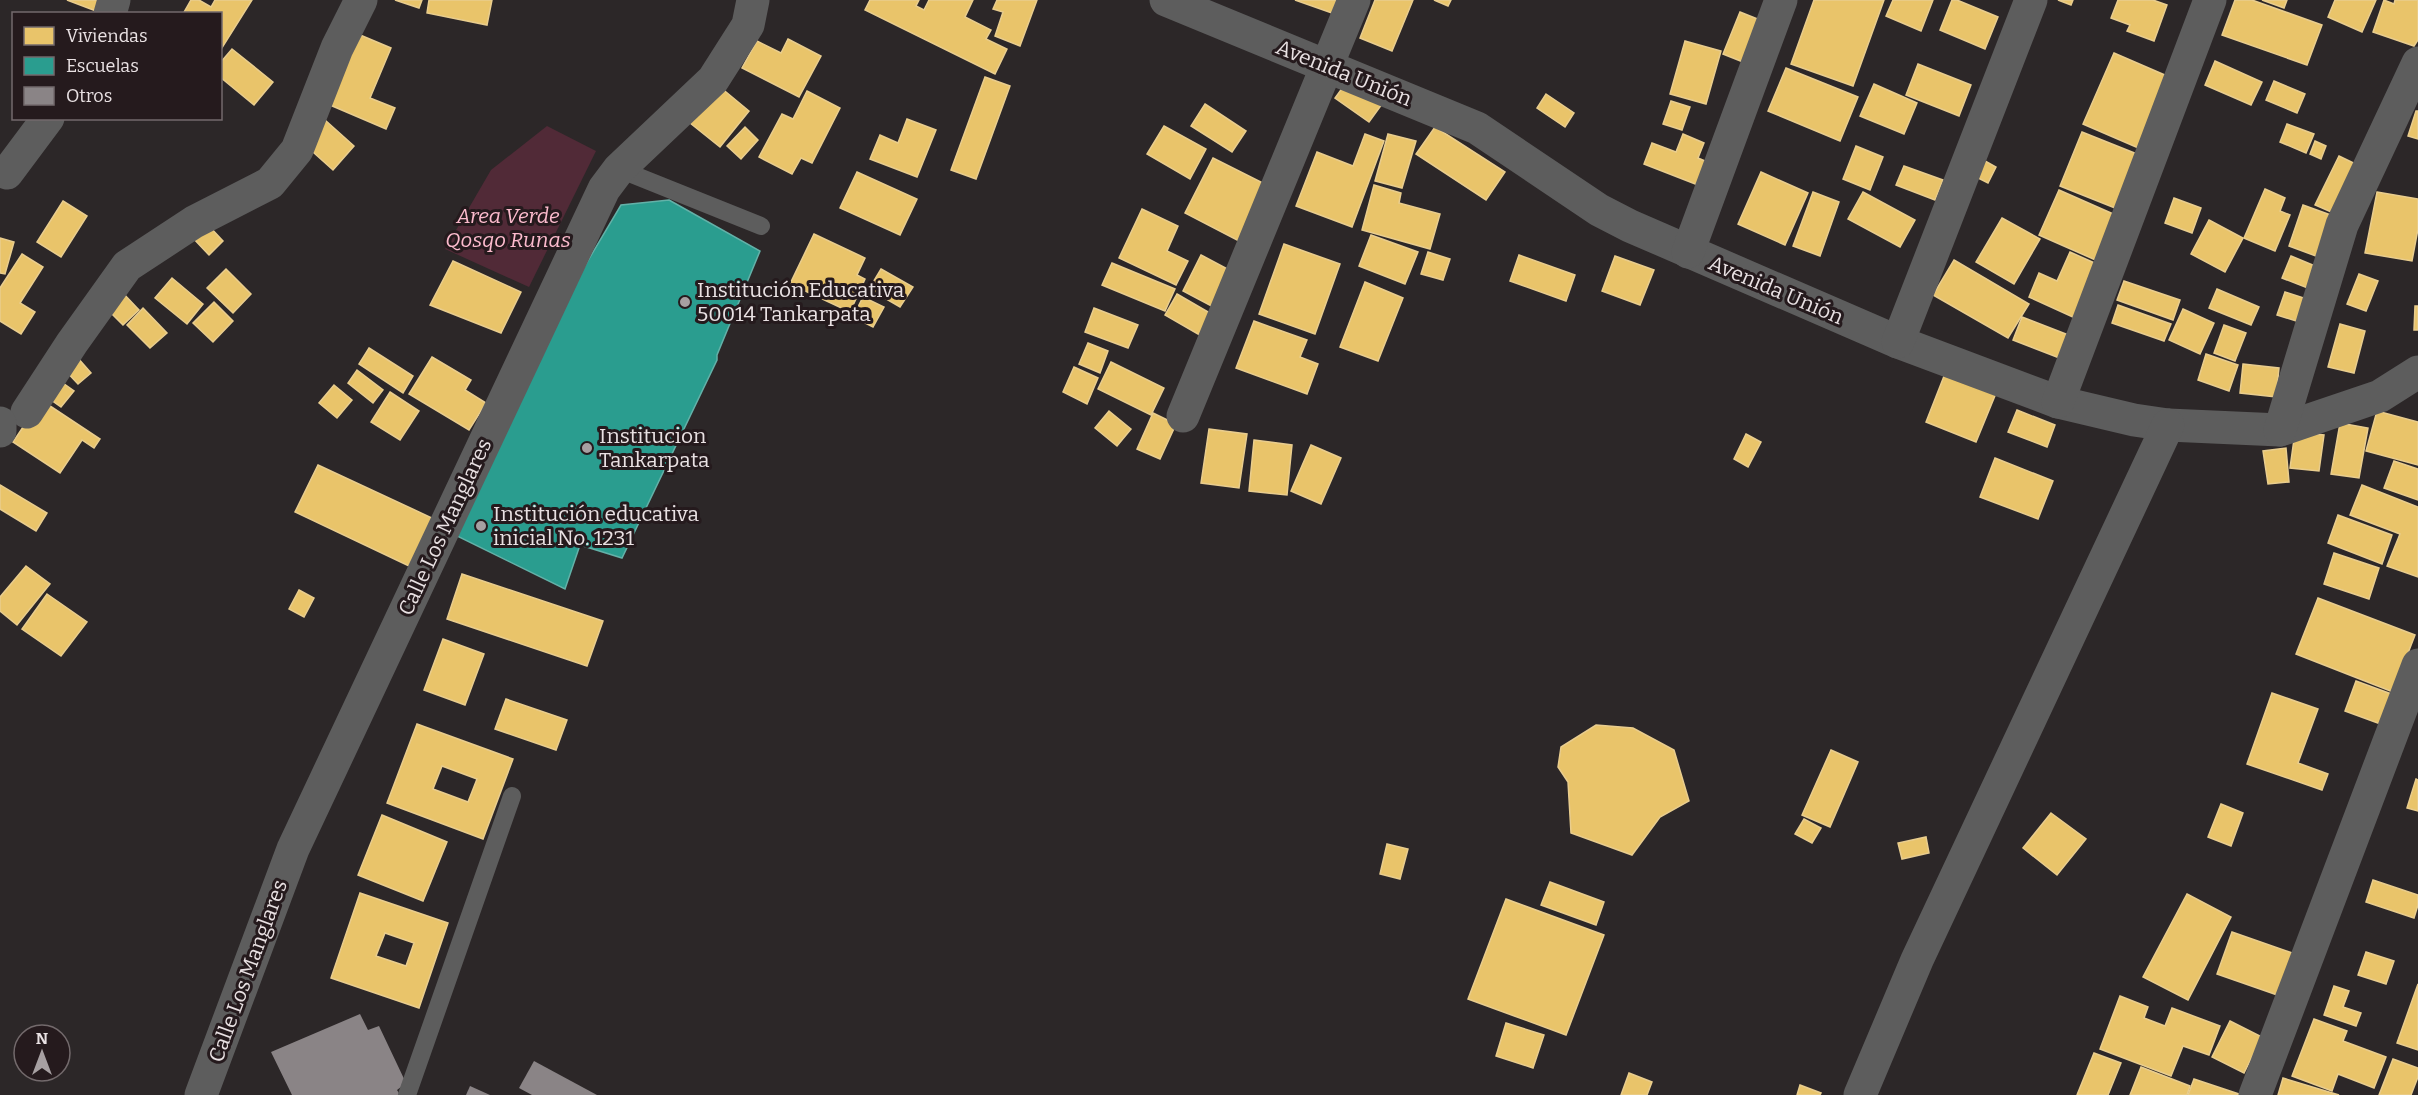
<svg xmlns="http://www.w3.org/2000/svg" width="2418" height="1095" font-family="Bitter,serif">
<style>
.green{fill:#512a37}
.homes{fill:#e9c46a;stroke:#e9cd8e;stroke-width:1.5;fill-rule:evenodd}
.schools{fill:#2a9d8f;stroke:#63b1a8;stroke-width:1.5}
.building{fill:#8a8486}
.lines{fill:none;stroke-linecap:round;stroke-linejoin:round}
.lane{stroke:#5d5d5d;stroke-width:18}
.street{stroke:#5d5d5d;stroke-width:33}
.poi-dot{fill:#a7a0a2;stroke:#251a1d;stroke-width:2}
.labels{text-anchor:middle;stroke-width:6;stroke-linejoin:round;paint-order:stroke}
.street-label{font-size:21px;fill:#e9e1e3;stroke:#251a1d}
.park-label{font-size:21px;font-style:italic;fill:#fcbbcd;stroke:#251a1d}
.poi-label{font-size:21px;fill:#e9e1e3;stroke:#251a1d;text-anchor:start}
</style>
<rect width="100%" height="100%" fill="#2c2728"/>
<polygon class="green" points="547,126 596,151 529,287 445,249 491,170"/>
<g class="homes">
<polygon points="67,0 100,0 96,11"/>
<polygon points="191,0 199,0 211,7 215,0 252,0 220,51 220,14 183,14"/>
<polygon points="395,0 422,0 419,8"/>
<polygon points="429,0 492,0 487,25 427,13"/>
<polygon points="870,0 919,0 916,6 924,10 929,0 973,0 965,17 991,30 986,39 1007,49 995,74 865,10"/>
<polygon points="997,0 1037,0 1020,46 995,36 1003,12 993,9"/>
<polygon points="1295,0 1337,0 1332,13"/>
<polygon points="1375,0 1413,0 1392,51 1360,38"/>
<polygon points="1434,0 1451,0 1448,6"/>
<polygon points="1814,0 1884,0 1853,86 1791,64"/>
<polygon points="1893,0 1933,0 1921,31 1886,16"/>
<polygon points="1952,0 1957,0 1998,17 1985,49 1940,30"/>
<polygon points="2058,0 2073,0 2071,5"/>
<polygon points="2118,0 2153,0 2167,5 2154,41 2127,31 2130,25 2111,18"/>
<polygon points="2235,0 2252,0 2322,25 2307,65 2222,35"/>
<polygon points="2262,0 2287,0 2284,8"/>
<polygon points="2335,0 2376,0 2362,32 2328,17"/>
<polygon points="2384,0 2394,4 2395,0 2418,0 2418,40 2414,46 2373,32"/>
<polygon points="1740,12 1770,24 1753,66 1723,54"/>
<polygon points="353,32 391,48 370,98 395,108 386,129 323,102"/>
<polygon points="788,39 821,56 799,97 742,68 757,41 781,53"/>
<polygon points="1685,41 1721,51 1706,104 1670,94"/>
<polygon points="232,49 273,82 254,105 220,77 220,63"/>
<polygon points="2114,53 2174,79 2143,150 2083,124"/>
<polygon points="2215,61 2262,82 2251,105 2205,85"/>
<polygon points="1918,64 1971,85 1959,116 1906,95"/>
<polygon points="1786,68 1858,97 1840,141 1768,111"/>
<polygon points="1351,76 1385,100 1369,122 1335,98"/>
<polygon points="985,77 1010,86 976,179 951,170"/>
<polygon points="2274,81 2305,94 2297,113 2266,100"/>
<polygon points="1874,84 1917,103 1904,134 1860,116"/>
<polygon points="720,87 749,111 720,147 690,123"/>
<polygon points="807,91 840,108 812,163 801,158 792,174 759,157 782,114 793,119"/>
<polygon points="1546,94 1574,113 1565,127 1537,108"/>
<polygon points="1671,101 1690,107 1682,130 1663,124"/>
<polygon points="1205,104 1246,131 1232,152 1191,126"/>
<polygon points="2416,111 2418,111 2418,139 2408,136"/>
<polygon points="907,119 936,130 917,177 870,159 880,135 898,143"/>
<polygon points="325,120 354,146 333,170 304,144"/>
<polygon points="2287,124 2314,134 2306,153 2280,142"/>
<polygon points="1164,126 1206,149 1190,179 1147,154"/>
<polygon points="745,127 758,140 741,159 727,146"/>
<polygon points="1435,127 1505,172 1486,200 1416,154"/>
<polygon points="2082,132 2142,156 2120,210 2060,186"/>
<polygon points="1365,134 1384,141 1352,227 1296,206 1317,152 1353,166"/>
<polygon points="1388,134 1416,141 1402,188 1375,181"/>
<polygon points="1683,134 1704,143 1698,158 1712,164 1703,187 1644,164 1652,143 1676,152"/>
<polygon points="2315,141 2326,146 2321,159 2310,154"/>
<polygon points="1856,146 1883,157 1870,190 1843,179"/>
<polygon points="2339,156 2360,166 2338,215 2315,205"/>
<polygon points="1213,158 1267,185 1239,241 1185,213"/>
<polygon points="1985,161 1996,167 1988,183 1976,177"/>
<polygon points="1904,166 1943,180 1935,200 1896,185"/>
<polygon points="857,172 917,199 900,235 840,208"/>
<polygon points="1761,172 1808,193 1785,245 1738,224"/>
<polygon points="1374,185 1401,193 1399,203 1440,214 1430,249 1362,230"/>
<polygon points="2265,189 2285,198 2280,211 2290,215 2275,251 2244,238"/>
<polygon points="2059,190 2120,217 2100,262 2039,235"/>
<polygon points="1813,192 1839,202 1820,256 1793,246"/>
<polygon points="1863,192 1915,220 1900,247 1848,219"/>
<polygon points="2377,192 2418,199 2418,229 2412,261 2365,253"/>
<polygon points="2174,198 2201,208 2192,233 2165,223"/>
<polygon points="63,201 87,216 61,257 37,242"/>
<polygon points="2303,205 2339,218 2324,259 2289,246"/>
<polygon points="1142,209 1178,226 1167,251 1188,261 1176,285 1119,258"/>
<polygon points="2002,218 2040,239 2014,284 1976,262"/>
<polygon points="2209,220 2243,238 2225,272 2191,254"/>
<polygon points="208,225 223,241 209,255 193,238"/>
<polygon points="814,234 865,258 857,275 865,279 850,312 790,284"/>
<polygon points="1371,235 1418,252 1405,284 1359,266"/>
<polygon points="0,238 14,242 5,274 0,273"/>
<polygon points="1284,244 1340,264 1315,334 1259,314"/>
<polygon points="1428,252 1450,259 1443,280 1421,274"/>
<polygon points="2070,252 2099,265 2075,318 2029,297 2039,273 2057,281"/>
<polygon points="22,254 43,267 20,303 35,312 21,334 0,321 0,288"/>
<polygon points="1201,255 1237,274 1219,310 1183,291"/>
<polygon points="1519,255 1575,275 1566,301 1510,281"/>
<polygon points="1615,256 1654,270 1640,305 1602,291"/>
<polygon points="2291,256 2327,271 2318,292 2282,278"/>
<polygon points="1954,260 2029,304 2008,338 1933,295"/>
<polygon points="453,261 521,292 501,333 430,305"/>
<polygon points="1112,263 1175,289 1165,311 1102,285"/>
<polygon points="226,269 251,294 233,313 207,288"/>
<polygon points="881,269 913,287 900,307 869,289"/>
<polygon points="2359,274 2378,281 2366,311 2347,304"/>
<polygon points="172,278 203,304 187,324 155,298"/>
<polygon points="2124,281 2180,300 2173,320 2117,300"/>
<polygon points="1365,282 1403,298 1378,361 1340,347"/>
<polygon points="2217,289 2259,307 2251,325 2209,308"/>
<polygon points="121,291 139,310 123,325 105,307"/>
<polygon points="2285,292 2316,302 2309,325 2277,315"/>
<polygon points="1177,294 1222,320 1210,341 1165,315"/>
<polygon points="863,297 884,307 873,327 853,317"/>
<polygon points="214,302 233,321 213,342 193,323"/>
<polygon points="2118,305 2171,324 2164,341 2112,323"/>
<polygon points="2415,306 2418,306 2418,330 2414,330"/>
<polygon points="143,308 167,333 150,348 127,325"/>
<polygon points="1094,308 1138,325 1128,348 1085,332"/>
<polygon points="2183,309 2214,323 2200,354 2169,340"/>
<polygon points="2022,317 2071,336 2062,359 2013,340"/>
<polygon points="1254,321 1307,340 1300,357 1318,364 1307,394 1236,368"/>
<polygon points="2340,324 2365,331 2354,373 2328,367"/>
<polygon points="2224,325 2246,333 2235,361 2214,353"/>
<polygon points="1088,343 1108,351 1100,373 1079,364"/>
<polygon points="369,348 413,376 403,393 359,364"/>
<polygon points="2206,354 2238,365 2229,391 2198,380"/>
<polygon points="77,357 91,373 78,384 64,369"/>
<polygon points="432,357 471,380 465,390 486,403 469,430 409,394"/>
<polygon points="1111,362 1164,388 1151,415 1098,389"/>
<polygon points="2243,364 2279,368 2276,397 2240,393"/>
<polygon points="1948,366 1999,386 1976,442 1926,422"/>
<polygon points="1074,367 1098,378 1087,404 1063,392"/>
<polygon points="357,370 383,390 373,403 348,383"/>
<polygon points="53,376 74,391 61,407 40,392"/>
<polygon points="334,385 352,400 337,418 319,403"/>
<polygon points="390,392 419,411 400,440 371,422"/>
<polygon points="41,400 100,439 94,448 82,440 60,473 13,442"/>
<polygon points="2017,410 2055,425 2047,447 2008,432"/>
<polygon points="1109,411 1131,429 1117,446 1095,428"/>
<polygon points="2377,411 2418,422 2418,465 2366,451"/>
<polygon points="1153,413 1176,424 1160,459 1137,449"/>
<polygon points="2340,423 2368,428 2359,478 2331,474"/>
<polygon points="1209,429 1247,434 1239,488 1201,483"/>
<polygon points="2295,432 2324,435 2319,471 2290,468"/>
<polygon points="1746,434 1761,442 1748,467 1734,459"/>
<polygon points="1254,440 1292,445 1287,495 1249,491"/>
<polygon points="1311,445 1341,458 1321,504 1291,491"/>
<polygon points="2286,448 2289,482 2268,484 2263,451"/>
<polygon points="1995,458 2053,481 2038,519 1980,497"/>
<polygon points="2394,461 2418,469 2418,500 2384,488"/>
<polygon points="318,465 432,518 409,566 295,512"/>
<polygon points="0,485 47,513 36,531 0,509"/>
<polygon points="2362,485 2418,507 2418,577 2387,566 2400,534 2350,515"/>
<polygon points="2338,515 2392,535 2382,564 2328,543"/>
<polygon points="2334,553 2379,568 2369,599 2324,584"/>
<polygon points="26,566 50,584 17,625 0,611 0,597"/>
<polygon points="462,574 603,621 587,666 447,619"/>
<polygon points="299,590 314,598 304,617 289,609"/>
<polygon points="47,594 87,622 61,656 22,629"/>
<polygon points="2318,598 2415,635 2393,692 2296,654"/>
<polygon points="443,639 484,654 465,705 424,690"/>
<polygon points="2356,681 2397,696 2386,726 2345,711"/>
<polygon points="2272,693 2318,709 2298,763 2328,774 2322,790 2247,764"/>
<polygon points="506,699 567,720 556,750 495,729"/>
<path d="M 417,724 L 513,759 L 483,839 L 387,803 ZM 442,766 L 477,779 L 468,802 L 433,789 Z"/>
<polygon points="1596,725 1633,728 1674,750 1689,801 1660,817 1632,855 1571,833 1568,782 1558,767 1561,747"/>
<polygon points="1831,750 1858,762 1830,827 1802,815"/>
<polygon points="2416,779 2418,780 2418,811 2407,808"/>
<polygon points="2221,804 2243,813 2231,846 2208,837"/>
<polygon points="2051,813 2086,839 2057,875 2023,848"/>
<polygon points="382,815 447,842 423,901 358,875"/>
<polygon points="1804,819 1821,828 1812,843 1795,834"/>
<polygon points="1926,837 1929,853 1902,859 1898,843"/>
<polygon points="1387,844 1408,849 1400,879 1380,874"/>
<polygon points="2373,880 2418,895 2418,905 2414,918 2366,902"/>
<polygon points="1550,882 1604,902 1596,925 1541,905"/>
<path d="M 360,893 L 448,923 L 419,1008 L 331,978 ZM 385,933 L 414,943 L 406,966 L 376,956 Z"/>
<polygon points="2187,894 2231,917 2188,1000 2143,977"/>
<polygon points="1506,899 1604,935 1566,1035 1468,999"/>
<polygon points="2232,932 2298,955 2283,997 2217,974"/>
<polygon points="2366,952 2394,961 2386,984 2358,975"/>
<polygon points="2418,984 2418,1050 2397,1043"/>
<polygon points="2334,986 2349,991 2343,1007 2361,1013 2356,1026 2324,1015"/>
<polygon points="2120,996 2148,1007 2144,1018 2165,1026 2172,1008 2220,1026 2209,1055 2183,1046 2171,1076 2100,1049"/>
<polygon points="2314,1019 2347,1031 2343,1041 2386,1057 2374,1088 2338,1074 2332,1091 2292,1076"/>
<polygon points="2230,1021 2262,1037 2244,1073 2212,1057"/>
<polygon points="1506,1023 1544,1035 1533,1068 1496,1056"/>
<polygon points="2094,1053 2121,1063 2108,1095 2077,1095"/>
<polygon points="2393,1059 2418,1068 2418,1077 2411,1095 2379,1095"/>
<polygon points="2141,1067 2190,1086 2187,1095 2130,1095"/>
<polygon points="1629,1073 1652,1082 1647,1095 1621,1095"/>
<polygon points="2283,1078 2339,1095 2278,1095"/>
<polygon points="2194,1079 2242,1095 2188,1095"/>
<polygon points="1800,1085 1821,1093 1820,1095 1797,1095"/>
</g>
<polygon class="schools" points="669,200 760,251 717,355 717,360 622,558 580,545 565,589 457,536 577,279 621,205"/>
<g class="building">
<polygon points="360,1014 368,1030 379,1026 406,1083 397,1090 400,1095 292,1095 271,1052"/>
<polygon points="534,1061 597,1095 532,1095 519,1088"/>
<polygon points="470,1086 490,1095 466,1095"/>
</g>
<g class="lines">
<g class="lane">
<polyline points="619,169 761,226"/>
<polyline points="407,1095 512,796"/>
</g>
<g class="street">
<polyline points="1166,0 1477,128 1599,210 1630,226 1898,342 2058,402 2134,420 2168,425 2280,430 2380,396 2418,372"/>
<polyline points="110,14 114,0"/>
<polyline points="7,173 48,118"/>
<polyline points="1688,252 1781,0"/>
<polyline points="1898,342 2031,0"/>
<polyline points="2058,402 2210,0"/>
<polyline points="27,412 72,343 127,266 194,222 270,183 297,150 337,48 361,0"/>
<polyline points="1183,416 1354,0"/>
<polyline points="0,423 0,431"/>
<polyline points="2280,430 2342,225 2418,63"/>
<polyline points="201,1095 293,849 604,189 619,169 713,80 748,25 753,0"/>
<polyline points="1860,1095 1917,960 2168,425"/>
<polyline points="2255,1095 2418,665"/>
</g>
</g>
<g class="poi-dot">
<circle cx="685" cy="302" r="6"/>
<circle cx="587" cy="448" r="6"/>
<circle cx="481" cy="526" r="6"/>
</g>
<g class="labels">
<g class="street-label">
<text transform="translate(1344 73) rotate(22)" y="7">Avenida Unión</text>
<text transform="translate(1776 290) rotate(23)" y="7">Avenida Unión</text>
<text transform="translate(445 527) rotate(-65)" y="7">Calle Los Manglares</text>
<text transform="translate(248 971) rotate(-70)" y="7">Calle Los Manglares</text>
</g>
<g class="park-label">
<text x="508" y="223">Area Verde<tspan x="508" dy="24">Qosqo Runas</tspan></text>
</g>
<g class="poi-label">
<text x="697" y="297">Institución Educativa<tspan x="697" dy="24">50014 Tankarpata</tspan></text>
<text x="599" y="443">Institucion<tspan x="599" dy="24">Tankarpata</tspan></text>
<text x="493" y="521">Institución educativa<tspan x="493" dy="24">inicial No. 1231</tspan></text>
</g>
</g>
<rect x="12" y="12" width="210" height="108" fill="#251a1d" stroke="#736a6c" stroke-width="1.5"/>
<rect x="24" y="27" width="30" height="18" fill="#e9c46a" stroke="#736a6c" stroke-width="1.5"/>
<text x="66" y="42" font-size="18" fill="#e9e1e3">Viviendas</text>
<rect x="24" y="57" width="30" height="18" fill="#2a9d8f" stroke="#736a6c" stroke-width="1.5"/>
<text x="66" y="72" font-size="18" fill="#e9e1e3">Escuelas</text>
<rect x="24" y="87" width="30" height="18" fill="#8a8486" stroke="#736a6c" stroke-width="1.5"/>
<text x="66" y="102" font-size="18" fill="#e9e1e3">Otros</text>
<g transform="translate(42 1053)"><circle r="28" fill="#251a1d" stroke="#736a6c" stroke-width="1.5"/>
<path d="M0-4.5L10 22L0 15L-10 22Z" fill="#a7a0a2"/>
<text y="-9" font-size="16" font-weight="bold" text-anchor="middle" fill="#e9e1e3">N</text>
</g>
</svg>
